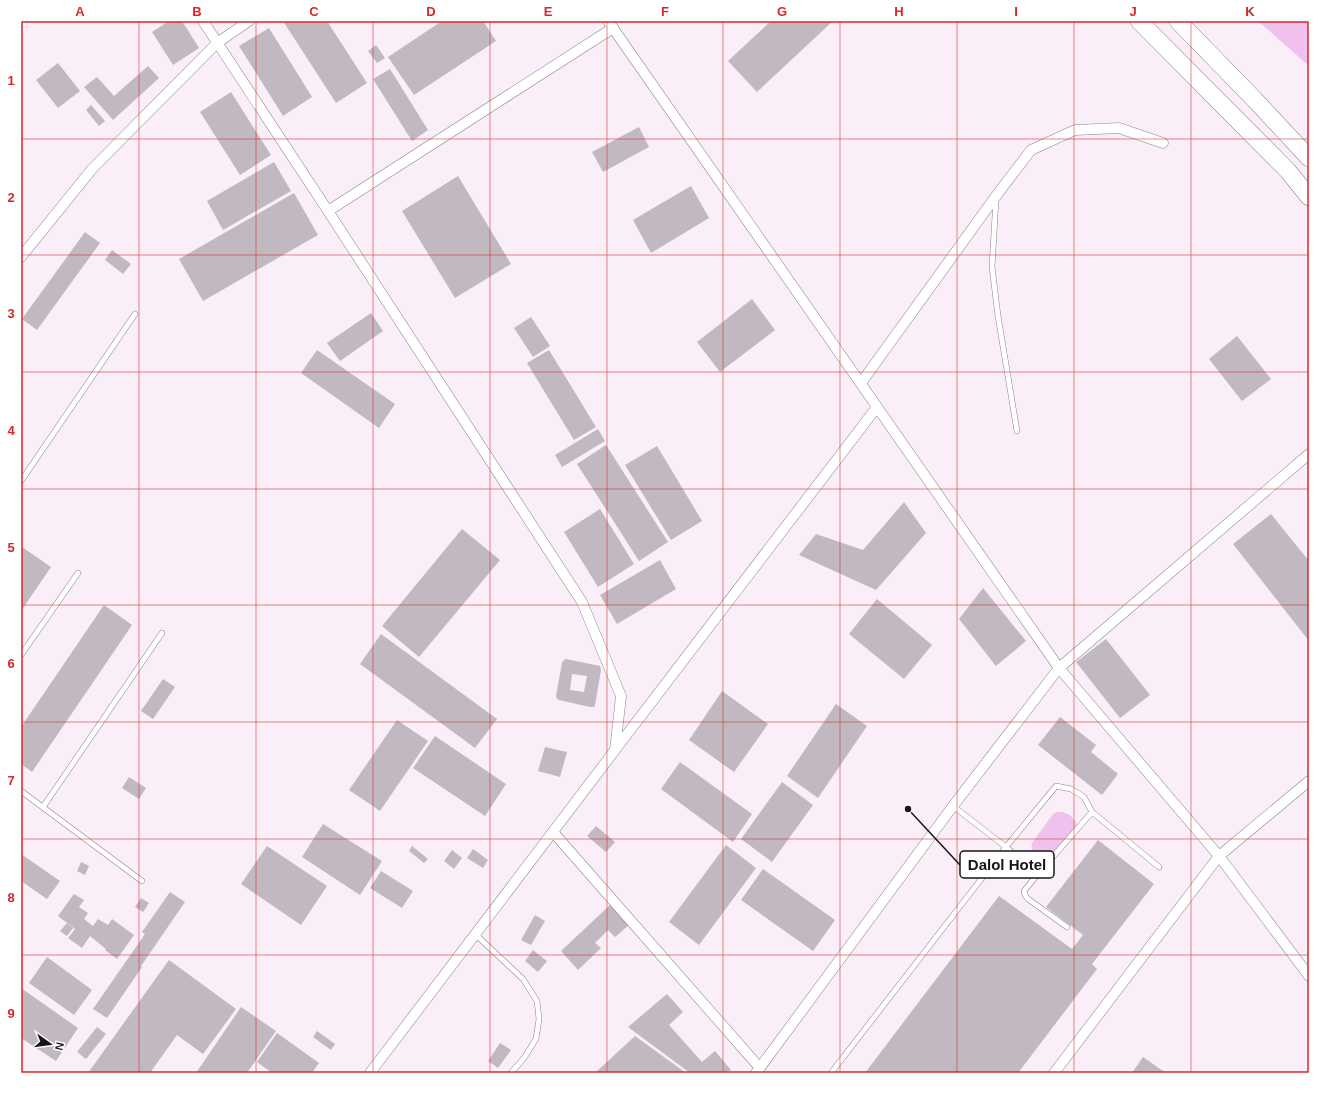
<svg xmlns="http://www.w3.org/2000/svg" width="1330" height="1094" font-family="Arial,sans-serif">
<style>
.green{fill:#f1c1ee}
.building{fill:#c2b8c1;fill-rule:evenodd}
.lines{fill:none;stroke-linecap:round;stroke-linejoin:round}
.service-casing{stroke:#8c828b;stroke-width:6}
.minor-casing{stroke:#8c828b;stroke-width:11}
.trunk-casing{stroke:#8c828b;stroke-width:18}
.service{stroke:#fff;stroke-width:5}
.minor{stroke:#fff;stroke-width:10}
.trunk{stroke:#fff;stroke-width:17}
.grid{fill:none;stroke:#d62828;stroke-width:1;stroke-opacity:0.55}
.leader{fill:none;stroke:#181518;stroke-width:1.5}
.callout-dot{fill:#181518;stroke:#fff;stroke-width:1.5}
.callout{fill:#fff;stroke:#181518;stroke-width:1.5}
.callout-label{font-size:15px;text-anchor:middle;font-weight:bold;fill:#181518}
.neatline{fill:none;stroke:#d62828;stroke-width:1.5}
.grid-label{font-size:13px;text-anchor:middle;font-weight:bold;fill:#d62828}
</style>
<rect width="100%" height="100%" fill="#faeff9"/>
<g class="green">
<polygon points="1258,21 1309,21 1309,66"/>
<path d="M 1057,812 L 1062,812 L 1070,815 L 1076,822 L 1076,831 L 1055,859 C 1042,867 1029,857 1032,843 L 1053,814 Z"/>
</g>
<g class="building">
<polygon points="169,21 182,21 199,48 173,65 152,32"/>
<polygon points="283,21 327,21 367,83 336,103"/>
<polygon points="442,21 483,21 496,41 414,95 388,57"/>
<polygon points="771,21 833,21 757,92 728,61"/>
<polygon points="269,28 312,97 283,116 239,46"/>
<polygon points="376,45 385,58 377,63 368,51"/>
<polygon points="58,63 80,91 58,108 36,80"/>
<polygon points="148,66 159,78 113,120 84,87 97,77 114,96"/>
<polygon points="390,69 428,130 412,141 373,79"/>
<polygon points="231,92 271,155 240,175 200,112"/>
<polygon points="91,105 105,121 99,126 86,110"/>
<polygon points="639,127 649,147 603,172 592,152"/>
<polygon points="274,162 291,191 223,230 207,201"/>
<polygon points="458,176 511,264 455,298 402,211"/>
<polygon points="691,186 709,218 651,253 633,220"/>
<polygon points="294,193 318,235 203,301 179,259"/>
<polygon points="85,232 100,243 37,330 22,319"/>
<polygon points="112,250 131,264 123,274 105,260"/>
<polygon points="752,299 775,330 720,372 697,342"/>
<polygon points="371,313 383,331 340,361 327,343"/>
<polygon points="531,317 550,346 533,357 514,328"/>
<polygon points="1237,336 1271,379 1242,401 1209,359"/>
<polygon points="317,350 395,404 379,428 301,373"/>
<polygon points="549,350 596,427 574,440 527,363"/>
<polygon points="598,429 605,441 562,467 555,455"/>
<polygon points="606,445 668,542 639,561 577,464"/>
<polygon points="657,446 702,521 671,540 625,465"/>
<polygon points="904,502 926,533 876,590 799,555 816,534 863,550"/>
<polygon points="600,509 634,564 598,587 564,532"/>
<polygon points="1271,514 1309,561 1309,641 1233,544"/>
<polygon points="462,529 500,560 419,657 382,626"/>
<polygon points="22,547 51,567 21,611 21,549"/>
<polygon points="660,560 676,589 617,624 600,595"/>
<polygon points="983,588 1026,641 996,666 959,619"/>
<polygon points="877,599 932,645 904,679 849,634"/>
<polygon points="104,605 132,625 32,772 21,764 21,727"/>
<polygon points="381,634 497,719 475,748 360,664"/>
<polygon points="1106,639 1150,695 1120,718 1076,662"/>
<path d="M 566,659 L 600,666 L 601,670 L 595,705 L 594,707 L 590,707 L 559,700 L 557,699 L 556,696 L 562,663 L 564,660 ZM 572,674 L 587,676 L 584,692 L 570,690 Z"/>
<polygon points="163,679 175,687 153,719 141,711"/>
<polygon points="722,691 768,724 734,772 689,740"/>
<polygon points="836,704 867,726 818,798 787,776"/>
<polygon points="1060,717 1096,745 1091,752 1118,774 1102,795 1038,745"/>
<polygon points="397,720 428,741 380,811 349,790"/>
<polygon points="435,736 506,784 485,816 413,768"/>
<polygon points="545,747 567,752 560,777 538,771"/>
<polygon points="680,762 752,814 733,842 661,789"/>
<polygon points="129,777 146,788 139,799 122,788"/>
<polygon points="782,782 813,805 772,862 741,839"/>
<polygon points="323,824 382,861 360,895 302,857"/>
<polygon points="596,826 615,842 606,852 587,836"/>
<polygon points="1098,840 1154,884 1092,964 1097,969 1018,1073 865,1073 999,896 1072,949 1083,935 1046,907"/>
<polygon points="726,845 756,868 699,945 669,922"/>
<polygon points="267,846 327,886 301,925 241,884"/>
<polygon points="412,846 428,859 424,863 409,851"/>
<polygon points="473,849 488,860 483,868 467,858"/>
<polygon points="452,850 462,858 454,869 444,861"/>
<polygon points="21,854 60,881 47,899 21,881"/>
<polygon points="81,862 89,866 85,875 77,871"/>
<polygon points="763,869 835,920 813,951 741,900"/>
<polygon points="381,871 413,891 402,908 370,888"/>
<polygon points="170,892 185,902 141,966 142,967 107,1018 93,1009 145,934 142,932"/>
<polygon points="74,894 84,900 79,907 88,913 84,919 93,926 98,919 108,925 112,919 134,935 117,959 105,950 106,949 90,936 82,948 68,938 75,929 58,916"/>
<polygon points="141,898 149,903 143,912 135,907"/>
<polygon points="610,905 629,925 615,937 608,930 595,943 601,948 578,970 561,951"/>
<polygon points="535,915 545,921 531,945 521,940"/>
<polygon points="67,923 73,928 67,936 60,931"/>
<polygon points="533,950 547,961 538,972 525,961"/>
<polygon points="47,957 92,990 74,1015 29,983"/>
<polygon points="169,960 236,1009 203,1054 177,1035 150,1073 88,1073"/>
<polygon points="21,988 78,1028 56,1061 21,1038"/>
<polygon points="667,994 683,1012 669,1025 702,1062 715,1051 731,1070 726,1073 690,1073 628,1027"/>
<polygon points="241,1007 276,1031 247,1073 196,1073"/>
<polygon points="97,1027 106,1034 86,1059 77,1052"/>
<polygon points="317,1031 335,1044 331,1050 313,1037"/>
<polygon points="277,1033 319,1063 312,1073 272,1073 257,1062"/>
<polygon points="635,1036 686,1073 595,1073"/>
<polygon points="500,1043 511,1050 498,1068 488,1061"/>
<polygon points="1143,1057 1166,1073 1132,1073"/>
</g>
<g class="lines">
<g class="service-casing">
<g id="service">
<polyline points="996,199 992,267 998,316 1017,431"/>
<polyline points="21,481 135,314"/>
<polyline points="21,655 78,573"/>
<polyline points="21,791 142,881"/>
<polyline points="953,806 1006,847 1037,875"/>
<polyline points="43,807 162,633"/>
<polyline points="1067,927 1028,899 1025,895 1024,891 1037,875 1092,812"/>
<polyline points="475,934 523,979 537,1001 539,1019 536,1039 524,1058 511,1073"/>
<polyline points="831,1073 1006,847 1056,786 1071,789 1084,797 1092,812 1159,867"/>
</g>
</g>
<g class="minor-casing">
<g id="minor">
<polyline points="203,21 328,211 582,602 621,696 615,750"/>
<polyline points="608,21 1059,668 1219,856 1309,976"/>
<polyline points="328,211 613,28"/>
<polyline points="21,257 92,169 217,43 249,21"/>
<polyline points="861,383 996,196 1031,150 1075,130 1119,128 1163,143"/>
<polyline points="553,832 760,1068"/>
<polyline points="370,1073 615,750 877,407"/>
<polyline points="756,1073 953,806 1059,668 1309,454"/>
<polyline points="1054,1073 1219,856 1309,781"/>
</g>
</g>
<g class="trunk-casing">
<g id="trunk">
<polyline points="1139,21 1288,171 1309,197"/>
<polyline points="1178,21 1255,100 1309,158"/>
</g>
</g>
<use href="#service" class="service"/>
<use href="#minor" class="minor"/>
<use href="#trunk" class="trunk"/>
</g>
<path class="grid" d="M 139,21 L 139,1073M 256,21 L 256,1073M 373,21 L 373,1073M 490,21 L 490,1073M 607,21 L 607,1073M 723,21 L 723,1073M 840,21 L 840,1073M 957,21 L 957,1073M 1074,21 L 1074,1073M 1191,21 L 1191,1073M 21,139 L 1309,139M 21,255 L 1309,255M 21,372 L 1309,372M 21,489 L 1309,489M 21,605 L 1309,605M 21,722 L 1309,722M 21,839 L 1309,839M 21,955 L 1309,955"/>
<path class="leader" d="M908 809L960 865"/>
<circle class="callout-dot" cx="908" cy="809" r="4"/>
<rect class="callout" x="960" y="851" width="94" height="27" rx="4"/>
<g class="callout-label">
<text x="1007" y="870">Dalol Hotel</text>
</g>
<rect width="1330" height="1094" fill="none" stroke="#ffffff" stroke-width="44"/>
<g transform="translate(50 1044) rotate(104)" stroke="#ffffff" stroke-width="3" paint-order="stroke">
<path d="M0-3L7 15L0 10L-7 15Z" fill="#181518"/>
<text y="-6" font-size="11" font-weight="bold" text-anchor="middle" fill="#181518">N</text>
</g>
<rect x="22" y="22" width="1286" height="1050" class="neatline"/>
<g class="grid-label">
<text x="80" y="16">A</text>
<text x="197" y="16">B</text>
<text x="314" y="16">C</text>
<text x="431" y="16">D</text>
<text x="548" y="16">E</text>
<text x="665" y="16">F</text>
<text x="782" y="16">G</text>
<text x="899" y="16">H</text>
<text x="1016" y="16">I</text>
<text x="1133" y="16">J</text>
<text x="1250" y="16">K</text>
<text x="11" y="85">1</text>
<text x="11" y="202">2</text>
<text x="11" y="318">3</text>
<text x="11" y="435">4</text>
<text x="11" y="552">5</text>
<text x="11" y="668">6</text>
<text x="11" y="785">7</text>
<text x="11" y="902">8</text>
<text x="11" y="1018">9</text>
</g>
</svg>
